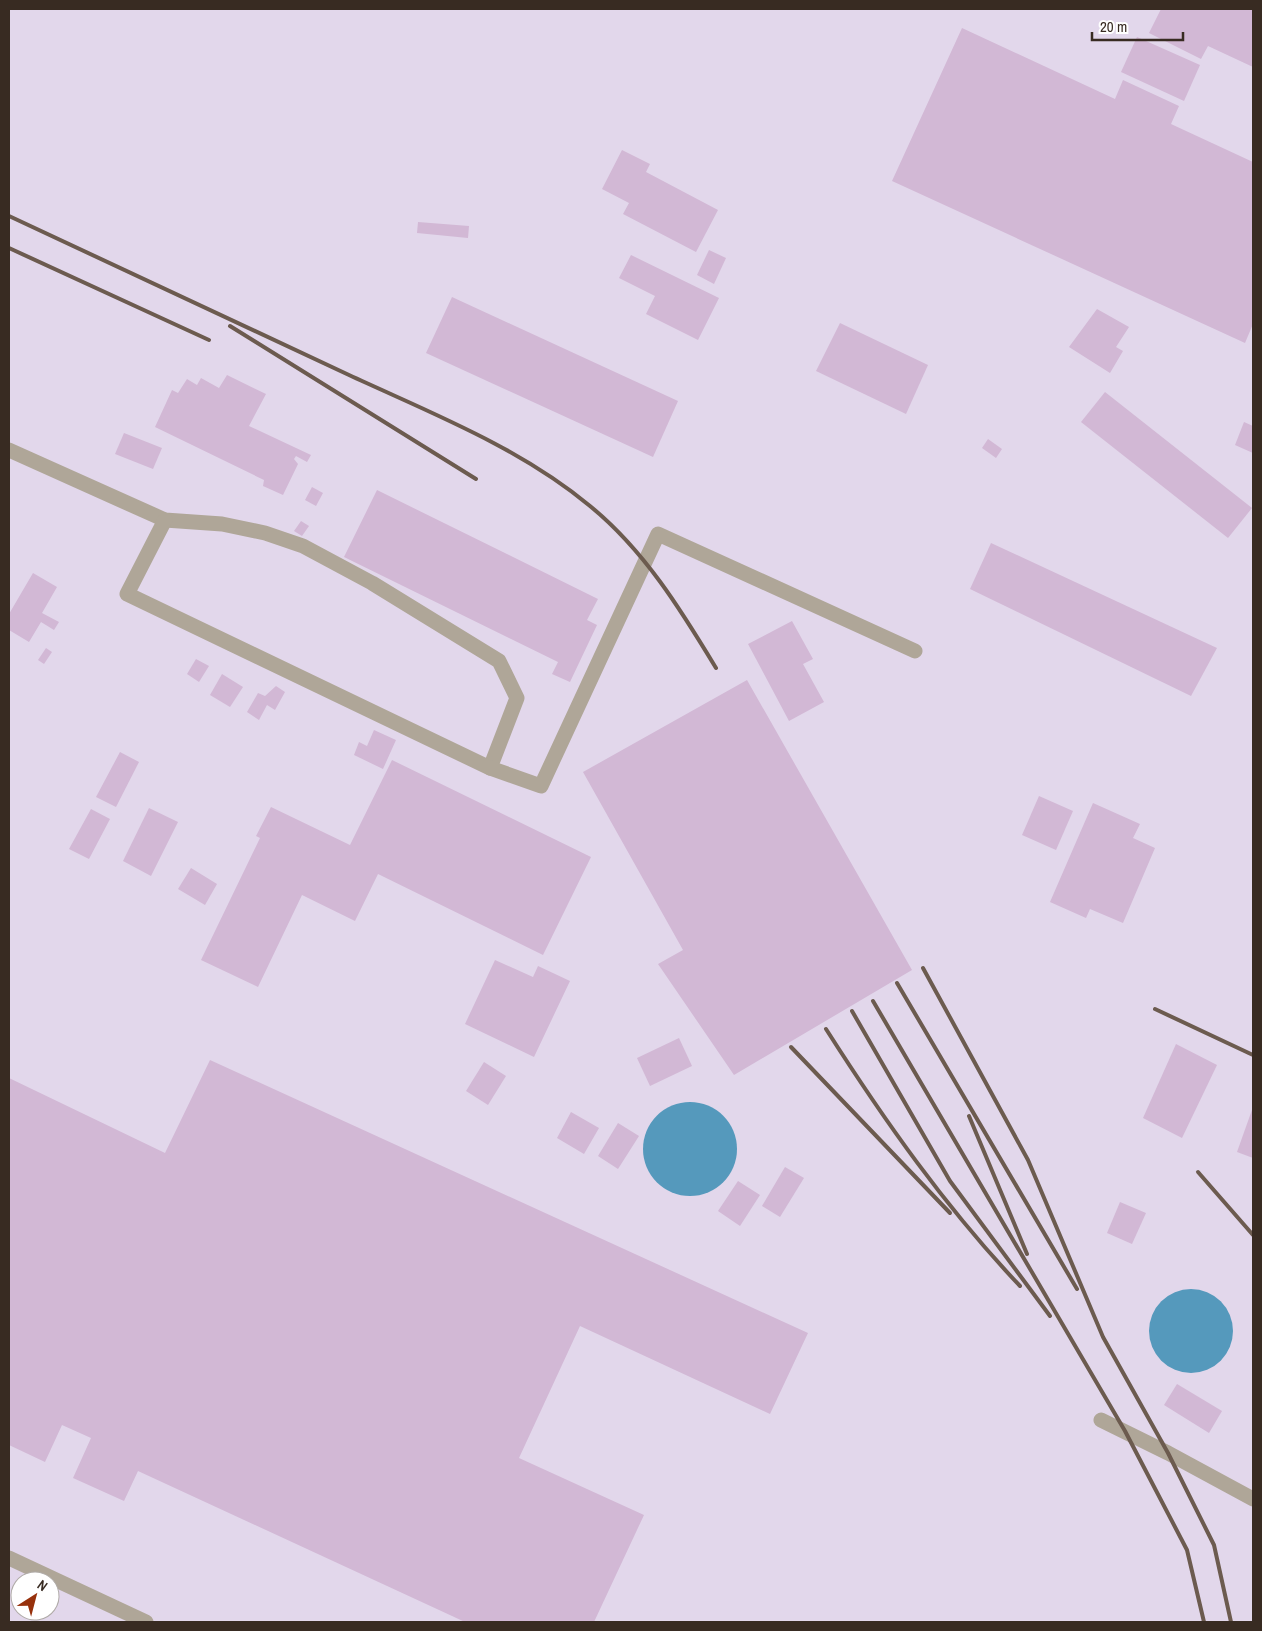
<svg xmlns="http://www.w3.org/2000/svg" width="1262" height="1631" font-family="'Archivo Narrow',sans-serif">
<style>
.industrial{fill:#e2d7eb;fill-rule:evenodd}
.water{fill:#5599bc}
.building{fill:#d2b8d5}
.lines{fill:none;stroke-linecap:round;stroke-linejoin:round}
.lane{stroke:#afa698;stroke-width:15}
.rail{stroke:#6c5b4f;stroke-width:4}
</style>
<rect width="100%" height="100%" fill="#fae0cd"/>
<path class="industrial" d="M 9,9 L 1247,9 L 1253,11 L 1253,1622 L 9,1622 ZM 20,1581 L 50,1581 L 50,1611 L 20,1611 Z"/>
<g class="water">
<circle cx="690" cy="1149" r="47"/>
<circle cx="1191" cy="1331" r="42"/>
</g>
<g class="building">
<polygon points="1161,9 1253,9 1253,67 1208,46 1201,59 1149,33"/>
<polygon points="962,28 1115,99 1123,80 1179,106 1171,124 1253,162 1253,324 1245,343 892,181"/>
<polygon points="1137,37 1200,65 1184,101 1121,72"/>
<polygon points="622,150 650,164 646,172 718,210 696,252 623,214 629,203 602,189"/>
<polygon points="418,222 469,226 468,238 417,233"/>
<polygon points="709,250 726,258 714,284 697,275"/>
<polygon points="631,255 719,298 698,340 646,314 655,296 619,278"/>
<polygon points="452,297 678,401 653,457 426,353"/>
<polygon points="1097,309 1129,327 1116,347 1123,351 1110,373 1069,347"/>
<polygon points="840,323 928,365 906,414 816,371"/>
<polygon points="227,375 266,394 249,426 311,455 307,462 296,456 294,459 298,464 283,495 263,486 264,480 155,427 172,390 178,393 187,379 197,385 201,378 219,388"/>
<polygon points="1105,392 1252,508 1228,538 1081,422"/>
<polygon points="1244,422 1253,426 1253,453 1235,445"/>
<polygon points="124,433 162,448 153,469 115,454"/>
<polygon points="988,439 1002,449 996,458 982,448"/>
<polygon points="312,487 323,493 316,506 305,500"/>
<polygon points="377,490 598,599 587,620 597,625 570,682 552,674 558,662 344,557"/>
<polygon points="301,521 309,526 302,536 294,531"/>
<polygon points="991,543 1217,648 1191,696 970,589"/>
<polygon points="33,573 57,587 42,613 59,622 54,630 41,622 29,642 9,630 9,614"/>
<polygon points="792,621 813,659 803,664 824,702 789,721 748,644"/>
<polygon points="46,648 52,652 44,664 38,660"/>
<polygon points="196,659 209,666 199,682 187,674"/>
<polygon points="222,674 243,687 230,707 210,695"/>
<polygon points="747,680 912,970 734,1075 658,964 683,950 583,772"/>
<polygon points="276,686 285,692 275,710 267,705 259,720 247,712 258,693 265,696"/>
<polygon points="374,730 396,740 383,769 354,755 359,742 367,746"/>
<polygon points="120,752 139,762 116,807 96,797"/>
<polygon points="392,760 591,857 543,955 378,874 355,921 302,895 258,987 201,960 260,838 256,836 271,807 350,845"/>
<polygon points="1039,796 1073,811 1056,850 1022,835"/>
<polygon points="1093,803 1140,824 1133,838 1155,848 1123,923 1090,909 1086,918 1050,902"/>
<polygon points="149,808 178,822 151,876 123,861"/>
<polygon points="91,809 110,819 89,859 69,849"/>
<polygon points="191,868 217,884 205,905 178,889"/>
<polygon points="495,960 533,977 538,966 570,981 534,1057 465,1024"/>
<polygon points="679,1038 692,1066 650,1086 637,1058"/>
<polygon points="1176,1044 1217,1065 1182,1138 1143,1118"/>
<polygon points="210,1060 808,1333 770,1414 580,1326 519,1458 644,1515 594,1622 465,1622 138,1471 124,1501 73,1478 91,1438 62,1425 45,1462 9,1445 9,1078 165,1153"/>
<polygon points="484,1062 506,1076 488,1105 466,1091"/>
<polygon points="1253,1107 1253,1158 1237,1152"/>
<polygon points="571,1112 599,1128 584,1154 557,1138"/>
<polygon points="618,1123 639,1136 618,1169 598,1156"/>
<polygon points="785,1167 804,1178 780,1217 762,1206"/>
<polygon points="738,1181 760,1195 740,1226 718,1211"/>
<polygon points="1120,1202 1146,1213 1132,1244 1107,1233"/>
<polygon points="1177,1384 1222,1411 1209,1433 1164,1405"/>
</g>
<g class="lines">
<g class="lane">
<polyline points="9,450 165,520 222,524 265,533 303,546 372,583 499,661 517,698 490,768"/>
<polyline points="165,520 127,594 490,768 541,786 658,534 915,651"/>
<polyline points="1101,1420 1168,1453 1253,1499"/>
<polyline points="9,1558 146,1622"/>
</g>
<g class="rail">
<path d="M 9,216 C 122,269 235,322 349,375 C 431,413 519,447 590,506 C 644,550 681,610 716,668"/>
<polyline points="9,248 209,340"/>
<polyline points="230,326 476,479"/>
<polyline points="923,968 1028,1160 1103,1337 1168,1453 1214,1545 1231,1622"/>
<polyline points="897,983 1077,1289"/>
<polyline points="873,1001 1125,1431 1187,1550 1204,1622"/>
<polyline points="1155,1009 1253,1055"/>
<polyline points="852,1011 950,1181 1050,1316"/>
<path d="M 826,1029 C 884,1120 946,1208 1020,1286"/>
<polyline points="791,1047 950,1213"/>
<polyline points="969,1116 1027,1254"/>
<polyline points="1198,1172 1253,1235"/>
</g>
</g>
<rect width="1262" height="1631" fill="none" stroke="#382b22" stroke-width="20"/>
<g transform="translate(35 1596) rotate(36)"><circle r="24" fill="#ffffff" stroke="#afaaa7"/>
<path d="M0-4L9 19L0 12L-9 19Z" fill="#97310c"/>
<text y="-8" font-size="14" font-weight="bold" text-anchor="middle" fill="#382b22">N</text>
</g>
<path d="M1092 32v8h91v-8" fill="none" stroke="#382b22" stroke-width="2.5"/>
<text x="1100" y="32" font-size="15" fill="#382b22" stroke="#ffffff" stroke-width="4" paint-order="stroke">20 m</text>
</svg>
